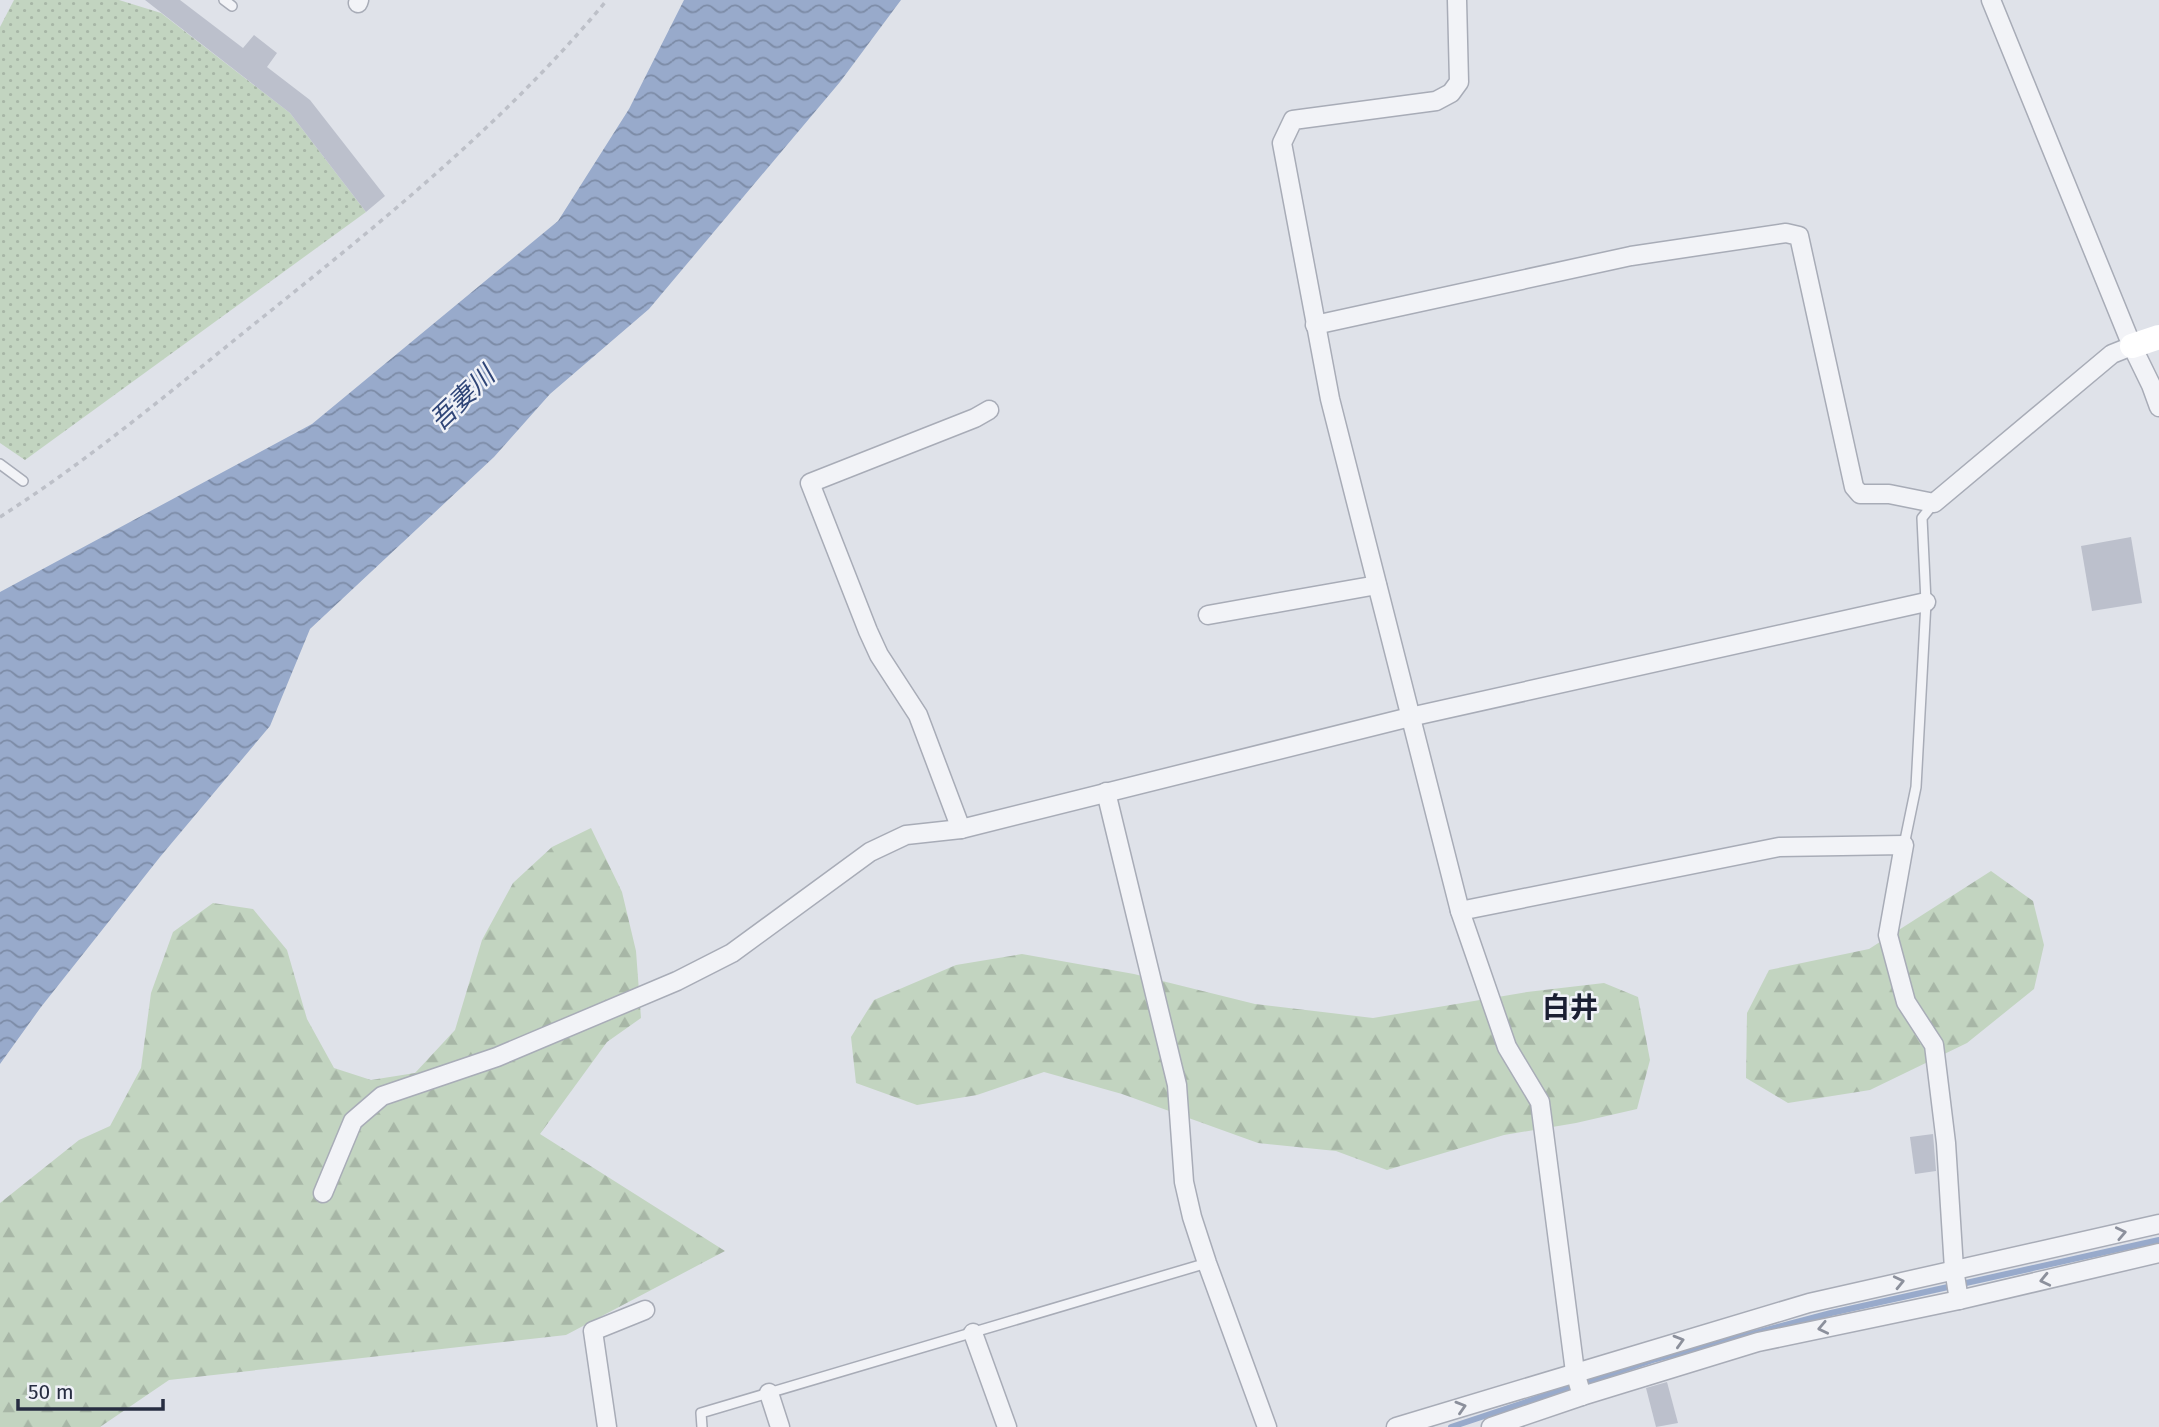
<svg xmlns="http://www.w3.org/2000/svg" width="2159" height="1427" font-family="'Fira Sans','Noto Sans JP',sans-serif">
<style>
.grass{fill:url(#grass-dots)}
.forest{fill:url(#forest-firs)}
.water{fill:url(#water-waves)}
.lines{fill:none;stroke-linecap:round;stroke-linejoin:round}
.stream{stroke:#98aacb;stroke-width:6}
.building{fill:#bcc0cc}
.lane-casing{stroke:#a8acb7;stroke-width:12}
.street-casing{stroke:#a8acb7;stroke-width:21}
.path{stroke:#bdc0c8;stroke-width:3.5;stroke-dasharray:5 5;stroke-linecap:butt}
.lane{stroke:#f2f3f7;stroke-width:9}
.street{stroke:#f2f3f7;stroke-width:18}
.secondary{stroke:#fff;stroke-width:24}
.oneway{stroke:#8c909c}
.labels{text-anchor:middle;stroke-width:5;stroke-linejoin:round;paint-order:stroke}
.water-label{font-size:26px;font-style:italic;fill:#2f4577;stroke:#eff1f7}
.quarter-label{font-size:28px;font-weight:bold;fill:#1a1e32;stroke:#eff1f7}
</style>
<defs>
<pattern id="grass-dots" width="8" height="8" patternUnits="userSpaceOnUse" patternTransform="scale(1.75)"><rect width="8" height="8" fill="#c2d4c0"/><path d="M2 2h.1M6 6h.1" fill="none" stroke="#a7b6a6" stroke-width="1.8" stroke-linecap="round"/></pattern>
<pattern id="forest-firs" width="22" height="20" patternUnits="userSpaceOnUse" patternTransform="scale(1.75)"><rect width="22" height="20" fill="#c2d4c0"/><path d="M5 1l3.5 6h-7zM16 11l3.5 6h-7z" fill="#a7b6a6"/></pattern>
<pattern id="water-waves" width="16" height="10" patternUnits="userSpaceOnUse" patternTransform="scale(1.75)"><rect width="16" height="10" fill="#98aacb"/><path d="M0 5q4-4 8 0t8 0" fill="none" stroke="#7c8ba6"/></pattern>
</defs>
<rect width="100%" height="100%" fill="#dfe2e9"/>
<polygon class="grass" points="14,0 119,0 161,13 290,113 366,212 25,460 0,443 0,27"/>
<g class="forest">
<polygon points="591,828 622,892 636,951 641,1018 607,1042 540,1134 725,1251 566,1335 169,1380 100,1427 0,1427 0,1203 79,1140 110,1126 141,1068 151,993 173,932 213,903 253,909 287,950 307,1019 334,1068 371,1080 415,1073 455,1030 482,940 513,883 552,847"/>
<polygon points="1991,871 2033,901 2044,945 2034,989 1967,1043 1870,1090 1788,1103 1746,1078 1747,1013 1769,970 1869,949"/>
<polygon points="1022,954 1134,974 1255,1004 1373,1018 1527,992 1604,983 1638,997 1650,1060 1637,1109 1576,1123 1504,1135 1387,1170 1336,1151 1258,1143 1122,1094 1044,1072 977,1095 917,1105 856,1083 851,1037 874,1000 956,965"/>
</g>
<polygon class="water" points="684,0 901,0 840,82 649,309 550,394 494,457 310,629 270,726 160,857 41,1007 0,1064 0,592 312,424 558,221 629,109"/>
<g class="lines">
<polyline class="stream" points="1451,1427 1656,1359 1831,1313 2159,1240"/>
</g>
<g class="building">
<polygon points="145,0 180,0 243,48 254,35 277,53 267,67 310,100 385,196 366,212 290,113"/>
<polygon points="2131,537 2142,603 2092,611 2081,546"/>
<polygon points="1933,1134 1936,1171 1915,1174 1910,1137"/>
<polygon points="1667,1382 1678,1423 1656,1427 1646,1388"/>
</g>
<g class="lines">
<g class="lane-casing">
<g id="lane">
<polyline points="224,0 232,6"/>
<polyline points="0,464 23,481"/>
<polyline points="1904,845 1916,787 1926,602 1922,518 1934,503"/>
<polyline points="702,1427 701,1413 1207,1263"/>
</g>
</g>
<g class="street-casing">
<g id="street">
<polyline points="1457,0 1459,82 1451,93 1436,101 1293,120 1282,143 1330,399 1460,911 1507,1047 1540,1102 1575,1372 1582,1396"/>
<polyline points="1991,0 2132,346 2151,385 2159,407"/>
<polyline points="358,3 359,0"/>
<polyline points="1315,325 1631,256 1786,233 1799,236 1854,487 1860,494 1889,494 1934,503 2112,354 2132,346"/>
<polyline points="1208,615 1377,585"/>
<polyline points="1106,792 1177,1085 1184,1182 1192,1217 1207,1263 1267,1427"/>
<polyline points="961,829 918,715 879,655 868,631 810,483 975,418 989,410"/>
<polyline points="1460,911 1779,847 1904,845 1888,935 1906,1002 1934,1045 1946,1143 1954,1269 1959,1300"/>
<polyline points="323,1193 353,1121 382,1096 497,1057 677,981 732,953 870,852 906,835 961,829 1410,717 1926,602"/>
<polyline points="973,1333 1007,1427"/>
<polyline points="769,1393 780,1427"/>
<polyline points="607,1427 593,1331 645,1310"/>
<polyline points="1396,1427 1809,1303 2159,1224"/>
<polyline points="1491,1427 1582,1396 1758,1342 1959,1300 2159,1253"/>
</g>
</g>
<path class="path" d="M 0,517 C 89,460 170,392 253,325 C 378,225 504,124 607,0"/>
<use href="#lane" class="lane"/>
<use href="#street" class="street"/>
<polyline class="secondary" points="2132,346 2159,337"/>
</g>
<defs><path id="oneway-chevron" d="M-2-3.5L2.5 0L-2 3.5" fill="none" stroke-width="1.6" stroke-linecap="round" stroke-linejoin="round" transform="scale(1.75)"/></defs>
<g class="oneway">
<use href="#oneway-chevron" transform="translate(2121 1233) rotate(-12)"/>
<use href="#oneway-chevron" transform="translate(2045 1280) rotate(167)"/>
<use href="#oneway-chevron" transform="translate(1899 1282) rotate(-13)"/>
<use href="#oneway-chevron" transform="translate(1823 1328) rotate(168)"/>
<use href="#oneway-chevron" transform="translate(1679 1341) rotate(-16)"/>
<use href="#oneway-chevron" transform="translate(1461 1407) rotate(-17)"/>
</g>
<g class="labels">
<g class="water-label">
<text transform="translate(462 398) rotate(-44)" y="9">吾妻川</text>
</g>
<g class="quarter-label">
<text x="1570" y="1017">白井</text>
</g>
</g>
<path d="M18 1399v10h145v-10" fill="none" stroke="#272d41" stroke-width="3.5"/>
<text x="28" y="1399" font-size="21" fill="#272d41" stroke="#eff1f7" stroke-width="5" paint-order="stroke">50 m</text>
</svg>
